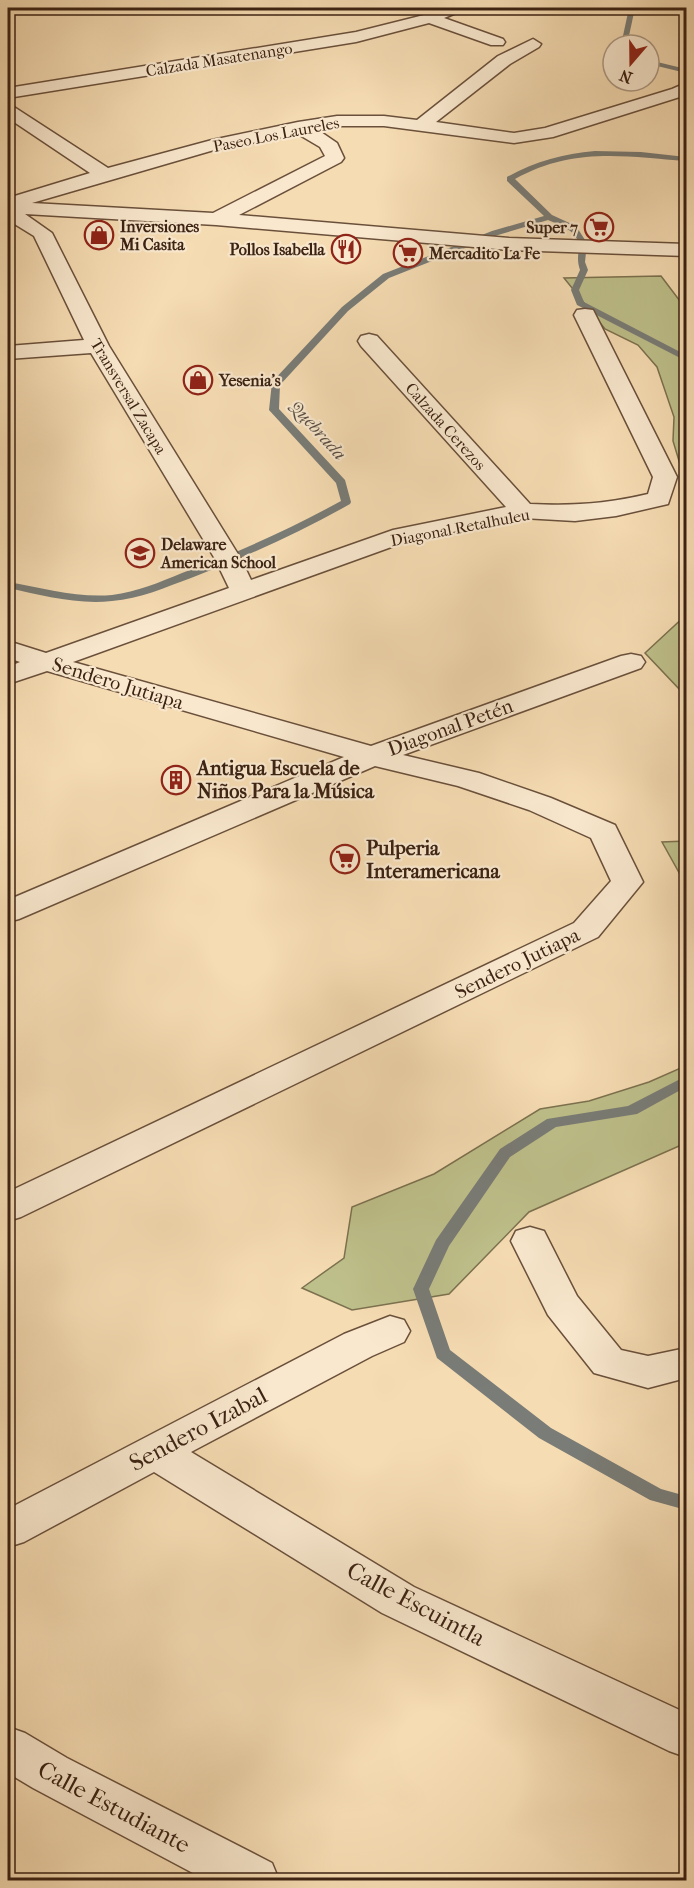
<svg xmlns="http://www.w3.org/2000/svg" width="694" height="1888" font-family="'IM FELL French Canon',serif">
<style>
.green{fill:#bec08b;stroke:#7c714f;stroke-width:1.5}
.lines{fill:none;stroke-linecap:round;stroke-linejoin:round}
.stream{fill:#797c77;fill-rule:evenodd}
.minor-casing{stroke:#6a503b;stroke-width:3}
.minor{fill:#f9e8ce;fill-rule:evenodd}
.labels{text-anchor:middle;stroke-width:4.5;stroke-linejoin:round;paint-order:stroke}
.far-street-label{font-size:16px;fill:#3b2213;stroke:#f9e8ce}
.far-poi-label{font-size:16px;font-weight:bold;fill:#3b2213;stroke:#f9e8ce;text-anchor:start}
.far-water-label{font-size:18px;font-style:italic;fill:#5a4f45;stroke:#f9e8ce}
.street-label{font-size:20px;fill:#3b2213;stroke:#f9e8ce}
.poi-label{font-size:20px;font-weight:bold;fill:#3b2213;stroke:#f9e8ce;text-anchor:start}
.near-street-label{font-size:24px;fill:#3b2213;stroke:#f9e8ce}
</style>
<rect width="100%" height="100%" fill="#f6dcb3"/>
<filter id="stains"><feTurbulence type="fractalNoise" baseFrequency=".00333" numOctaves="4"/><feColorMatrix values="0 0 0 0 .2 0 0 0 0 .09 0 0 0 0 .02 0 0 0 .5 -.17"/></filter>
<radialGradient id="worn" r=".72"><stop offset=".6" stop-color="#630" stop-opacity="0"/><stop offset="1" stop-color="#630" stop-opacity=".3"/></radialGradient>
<g class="green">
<polygon points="661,276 686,309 686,484 673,441 674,417 657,367 638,345 605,329 564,278"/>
<polygon points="686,615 686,710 680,690 645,653"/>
<polygon points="686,841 686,885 662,842"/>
<polygon points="686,1060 686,1143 529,1212 449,1294 352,1310 302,1288 344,1258 352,1207 434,1174 540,1109 589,1101 649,1082 681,1068"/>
</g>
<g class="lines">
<g class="stream">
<polygon points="629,8 635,8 627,45 621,45"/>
<polygon points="649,60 686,69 686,73 649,64"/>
<path d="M 595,151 L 641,152 L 686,157 L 686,161 C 624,156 572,147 515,179 L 552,215 L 576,226 L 587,243 L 585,262 L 588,270 L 579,290 L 584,302 L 686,355 L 686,361 L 577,305 L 571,290 L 580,270 C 577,261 578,256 579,247 C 579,231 560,225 548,220 L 498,235 L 389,278 L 348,311 L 280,385 L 279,409 L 345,480 L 351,502 L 350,504 C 299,533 245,557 191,578 C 166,587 140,599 112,601 C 77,605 41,595 8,588 L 8,582 C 42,588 78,598 112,595 C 137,592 160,582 182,573 C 237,553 290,529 341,501 L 336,483 L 269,410 L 272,382 L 342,307 L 383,274 L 492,231 L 544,216 L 507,181 L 507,177 C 536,161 563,154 595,151 Z"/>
<polygon points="686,1076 686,1087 637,1114 556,1127 510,1157 449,1246 429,1289 450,1350 551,1428 661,1489 686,1496 686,1510 650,1500 539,1438 437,1358 413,1289 436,1240 500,1149 547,1119 628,1106"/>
</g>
<g class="minor-casing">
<g id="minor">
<polygon points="442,8 462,8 461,11 444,18 503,39 505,42 503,45 491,45 429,23 356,42 8,98 8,88 356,32 424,15"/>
<path d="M 533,39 L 541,44 L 539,47 L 510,64 L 436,122 L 514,133 L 545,128 L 672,89 L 686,83 L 686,95 L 553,137 L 514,143 L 384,126 L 337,126 L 318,130 L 337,143 L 344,158 L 341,162 L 239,215 L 509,238 L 686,244 L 686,256 L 509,250 L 216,225 L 25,214 L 52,233 L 109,346 L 241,559 L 251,580 L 393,530 L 506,507 L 361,346 L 358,341 L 361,336 L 369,334 L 377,336 L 530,504 C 574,506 605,504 648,494 L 653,477 L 574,315 L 577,310 L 585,309 L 593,310 L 677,477 L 668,504 L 616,516 L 575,521 L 523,518 L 408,541 L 73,662 L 371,746 L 621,656 L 631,654 L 641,656 L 645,662 L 641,668 L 403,755 L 479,773 L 551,798 L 615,825 L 643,882 L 598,937 L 21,1217 L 8,1221 L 8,1192 L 574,923 L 611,881 L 591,838 L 529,810 L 458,786 L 375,766 L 19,919 L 8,922 L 8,900 L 344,757 L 47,671 L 8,684 L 8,667 L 20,662 L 8,658 L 8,641 L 46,653 L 229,588 L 215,559 L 91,353 L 8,359 L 8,346 L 84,340 L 34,236 L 8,220 L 8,198 L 90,173 L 8,118 L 8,106 L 14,107 L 108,168 L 212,140 L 298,122 L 337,116 L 384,116 L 417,120 L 498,56 ZM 298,134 L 320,147 L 325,156 L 213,213 L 32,203 L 214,150 Z"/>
<polygon points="530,1227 544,1231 577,1296 621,1350 648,1356 686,1348 686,1378 648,1388 594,1373 548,1315 511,1241 516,1231"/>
<polygon points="390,1316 404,1320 410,1331 404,1342 372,1356 191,1452 414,1587 686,1713 686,1757 669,1751 382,1613 154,1472 24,1542 8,1547 8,1509 344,1334"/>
<polygon points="8,1727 25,1733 67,1758 272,1863 279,1880 206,1880 33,1788 8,1773"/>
</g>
</g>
<use href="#minor" class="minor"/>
</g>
<defs>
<g id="supermarket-ring" transform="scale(1.5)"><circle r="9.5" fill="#f9e8ce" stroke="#8f2418" stroke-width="1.5"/><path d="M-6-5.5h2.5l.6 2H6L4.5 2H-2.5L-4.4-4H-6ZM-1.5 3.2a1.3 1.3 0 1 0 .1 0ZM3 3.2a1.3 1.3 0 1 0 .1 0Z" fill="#8f2418"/></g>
<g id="shop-ring" transform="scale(1.5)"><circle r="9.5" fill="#f9e8ce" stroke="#8f2418" stroke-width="1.5"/><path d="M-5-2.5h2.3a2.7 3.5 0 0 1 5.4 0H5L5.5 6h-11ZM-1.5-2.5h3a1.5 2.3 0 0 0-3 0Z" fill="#8f2418"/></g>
<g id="restaurant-ring" transform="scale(1.5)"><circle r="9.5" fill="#f9e8ce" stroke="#8f2418" stroke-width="1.5"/><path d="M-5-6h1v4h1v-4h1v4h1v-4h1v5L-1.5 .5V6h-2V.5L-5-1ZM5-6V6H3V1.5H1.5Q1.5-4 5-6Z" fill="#8f2418"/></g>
<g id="school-ring" transform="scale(1.5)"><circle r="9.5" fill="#f9e8ce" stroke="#8f2418" stroke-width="1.5"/><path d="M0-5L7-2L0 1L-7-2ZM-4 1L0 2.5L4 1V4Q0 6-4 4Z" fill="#8f2418"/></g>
<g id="building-ring" transform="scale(1.5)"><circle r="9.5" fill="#f9e8ce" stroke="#8f2418" stroke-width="1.5"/><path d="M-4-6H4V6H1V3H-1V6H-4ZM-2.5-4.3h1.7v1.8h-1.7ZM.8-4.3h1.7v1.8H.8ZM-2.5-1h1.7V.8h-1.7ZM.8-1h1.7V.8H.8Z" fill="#8f2418"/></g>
</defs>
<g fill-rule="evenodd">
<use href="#supermarket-ring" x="599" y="227"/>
<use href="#shop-ring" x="99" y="235"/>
<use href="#restaurant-ring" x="346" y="249"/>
<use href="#supermarket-ring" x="408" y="253"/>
<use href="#shop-ring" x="198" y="380"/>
<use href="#school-ring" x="140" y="553"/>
<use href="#building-ring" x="176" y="780"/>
<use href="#supermarket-ring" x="345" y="859"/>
</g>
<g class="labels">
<g class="far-street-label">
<text transform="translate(219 59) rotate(-9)" y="6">Calzada Masatenango</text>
<text transform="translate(276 134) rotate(-11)" y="6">Paseo Los Laureles</text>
<text transform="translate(129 396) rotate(59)" y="6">Transversal Zacapa</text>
<text transform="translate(446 426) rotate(48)" y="6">Calzada Cerezos</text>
<text transform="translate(460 527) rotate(-11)" y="6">Diagonal Retalhuleu</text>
</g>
<g class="far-poi-label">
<text x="120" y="232">Inversiones<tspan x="120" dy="18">Mi Casita</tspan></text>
<text x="578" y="233" text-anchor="end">Super 7</text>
<text x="325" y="255" text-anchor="end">Pollos Isabella</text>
<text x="429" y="259">Mercadito La Fe</text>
<text x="219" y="386">Yesenia's</text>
<text x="161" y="550">Delaware<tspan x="161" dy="18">American School</tspan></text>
</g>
<g class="far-water-label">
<text transform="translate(318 430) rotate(48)" y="6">Quebrada</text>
</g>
<g class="street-label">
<text transform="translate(118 683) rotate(17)" y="7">Sendero Jutiapa</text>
<text transform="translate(450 727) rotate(-20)" y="7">Diagonal Petén</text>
<text transform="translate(517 963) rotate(-26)" y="7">Sendero Jutiapa</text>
</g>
<g class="poi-label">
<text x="197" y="775">Antigua Escuela de<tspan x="197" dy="23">Niños Para la Música</tspan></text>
<text x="366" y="855">Pulperia<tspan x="366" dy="23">Interamericana</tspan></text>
</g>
<g class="near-street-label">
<text transform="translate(198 1429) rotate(-28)" y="8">Sendero Izabal</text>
<text transform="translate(416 1604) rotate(28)" y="8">Calle Escuintla</text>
<text transform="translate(114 1807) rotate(28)" y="8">Calle Estudiante</text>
</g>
</g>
<rect width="694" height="1888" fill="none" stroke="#f6dcb3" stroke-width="30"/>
<rect x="9" y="9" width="676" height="1870" fill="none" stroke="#3b2213" stroke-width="3"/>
<rect x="15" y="15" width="664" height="1858" fill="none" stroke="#3b2213" stroke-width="1.5"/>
<g transform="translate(631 63) rotate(200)"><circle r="28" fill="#f9e8ce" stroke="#ad9983" stroke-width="1.5"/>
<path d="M0-4.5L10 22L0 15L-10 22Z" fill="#8f2418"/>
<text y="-9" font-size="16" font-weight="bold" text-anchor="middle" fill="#3b2213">N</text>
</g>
<rect width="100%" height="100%" filter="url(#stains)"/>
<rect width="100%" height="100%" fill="url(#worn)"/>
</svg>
